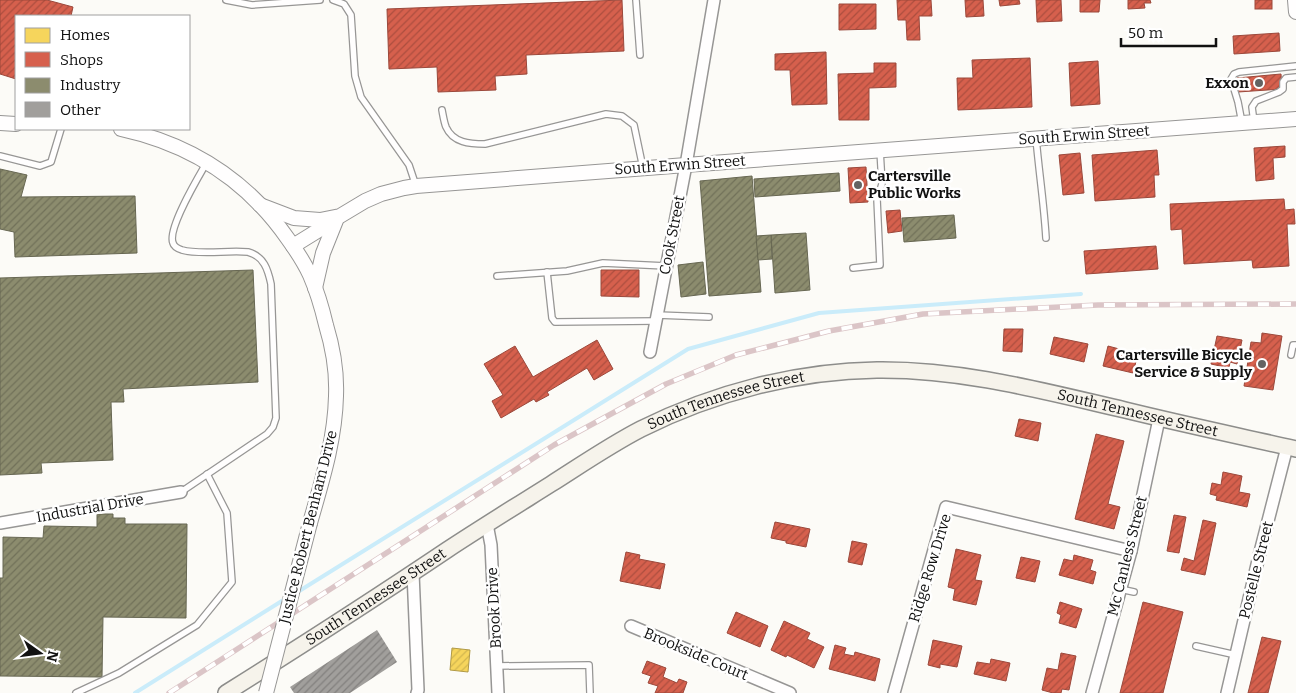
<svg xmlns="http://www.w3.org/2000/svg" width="1296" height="693" font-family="Bitter,serif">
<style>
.homes{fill:url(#homes-hatch);stroke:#b19a46}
.shops{fill:url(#shops-hatch);stroke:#9b483b}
.industry{fill:url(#industry-hatch);stroke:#676752}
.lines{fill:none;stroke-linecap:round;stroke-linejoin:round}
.stream{stroke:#caecfa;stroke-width:4}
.building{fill:url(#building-hatch)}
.service-casing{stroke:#979695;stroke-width:8}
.minor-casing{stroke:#979695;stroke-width:14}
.tertiary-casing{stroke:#979695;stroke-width:16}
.secondary-casing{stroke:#8d8d8b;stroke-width:18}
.service{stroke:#fffefe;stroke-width:5.5}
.minor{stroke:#fffefe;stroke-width:11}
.tertiary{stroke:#fffefe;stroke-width:14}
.secondary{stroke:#f6f3eb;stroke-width:15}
.rail-casing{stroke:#dbc5c7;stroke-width:5.5}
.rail{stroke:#fff;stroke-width:4;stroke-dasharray:11;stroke-linecap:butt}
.tertiary-bridge-casing{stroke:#979695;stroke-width:16;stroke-linecap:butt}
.tertiary-bridge{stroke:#fffefe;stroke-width:14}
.poi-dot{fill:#636362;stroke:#fff;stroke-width:2}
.labels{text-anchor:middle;stroke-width:5;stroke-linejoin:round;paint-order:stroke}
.poi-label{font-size:15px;font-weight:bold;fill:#111;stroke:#fff;text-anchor:end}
.street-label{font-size:15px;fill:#111;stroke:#fff}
</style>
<defs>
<pattern id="homes-hatch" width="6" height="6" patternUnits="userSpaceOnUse" patternTransform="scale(1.25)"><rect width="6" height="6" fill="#f6d55c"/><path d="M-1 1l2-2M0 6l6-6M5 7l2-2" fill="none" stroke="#d2b64f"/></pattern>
<pattern id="shops-hatch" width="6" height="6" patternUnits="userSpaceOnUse" patternTransform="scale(1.25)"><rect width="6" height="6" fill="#d6604d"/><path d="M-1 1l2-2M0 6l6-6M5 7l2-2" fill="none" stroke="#ac4e3f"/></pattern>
<pattern id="industry-hatch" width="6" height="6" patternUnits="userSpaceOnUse" patternTransform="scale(1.25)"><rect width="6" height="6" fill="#8c8c6e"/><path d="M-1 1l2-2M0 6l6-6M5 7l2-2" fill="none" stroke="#717159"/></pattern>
<pattern id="building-hatch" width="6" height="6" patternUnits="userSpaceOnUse" patternTransform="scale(1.25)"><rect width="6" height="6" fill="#a19f9c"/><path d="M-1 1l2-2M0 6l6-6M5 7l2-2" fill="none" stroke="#82807e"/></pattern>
</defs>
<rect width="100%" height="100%" fill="#fcfbf7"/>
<polygon class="homes" points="452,648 470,650 468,672 450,670"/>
<g class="shops">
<polygon points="0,0 47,0 73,7 71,16 16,16 16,79 0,74"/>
<polygon points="622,0 624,51 526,55 527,74 495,76 496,90 438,92 437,67 389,69 387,9"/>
<polygon points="897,0 931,0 932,16 919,16 920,40 907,40 906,20 898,20"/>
<polygon points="965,0 983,0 984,16 966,17"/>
<polygon points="999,0 1019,0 1020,4 1000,6"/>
<polygon points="1036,0 1061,0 1062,21 1037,22"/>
<polygon points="1080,0 1100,0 1099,12 1080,12"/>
<polygon points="1128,0 1150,0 1151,3 1144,3 1145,8 1128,9"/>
<rect x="1255" y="0" width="17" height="9"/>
<polygon points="839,4 876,4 876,29 839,30"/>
<polygon points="1279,33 1280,51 1234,54 1233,36"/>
<polygon points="826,52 827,104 792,105 790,70 775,70 775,54"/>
<polygon points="1030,58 1032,107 958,110 957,78 973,78 972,60"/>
<polygon points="1098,61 1100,104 1071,106 1069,63"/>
<polygon points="874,63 896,63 896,87 869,88 869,120 839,120 838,74 874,73"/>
<polygon points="1281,74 1282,89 1238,92 1237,78"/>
<polygon points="1285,146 1285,157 1273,158 1274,179 1256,181 1254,148"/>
<polygon points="1157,150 1159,175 1154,175 1155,197 1095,201 1092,155"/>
<polygon points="1080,153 1084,193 1063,195 1059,155"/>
<polygon points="866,167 868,202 850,203 848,168"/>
<polygon points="1284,199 1285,210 1294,209 1295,224 1287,224 1289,266 1253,268 1252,260 1184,264 1182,229 1171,230 1170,204"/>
<polygon points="900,210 902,231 888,233 886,211"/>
<polygon points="1156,246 1158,269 1086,274 1084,251"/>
<polygon points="601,270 639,270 639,297 601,296"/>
<polygon points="1004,329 1023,329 1022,352 1003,351"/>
<polygon points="1262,333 1282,336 1273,390 1244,386 1251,342 1261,343"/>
<polygon points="1217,336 1242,340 1237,364 1230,362 1229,368 1211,364"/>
<polygon points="1054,337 1088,344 1084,362 1050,354"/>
<polygon points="597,340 613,369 594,380 587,368 547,392 549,395 536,402 534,399 501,418 492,401 503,395 484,364 515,346 533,377"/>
<polygon points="1108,346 1138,354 1133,373 1103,366"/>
<polygon points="1019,419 1041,423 1038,441 1015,436"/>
<polygon points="1096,434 1124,441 1108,504 1120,507 1114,529 1075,519"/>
<polygon points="1223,472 1242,476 1239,492 1250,494 1247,507 1216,500 1217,496 1210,494 1212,483 1221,485"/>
<polygon points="1174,515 1186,517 1179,553 1167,551"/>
<polygon points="1203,520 1216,523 1205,575 1181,570 1184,558 1194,561"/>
<polygon points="775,522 810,529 806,547 786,543 786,541 771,538"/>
<polygon points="852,541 867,544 862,565 848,562"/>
<polygon points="956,549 981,555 975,580 982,581 976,605 953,600 955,589 948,587"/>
<polygon points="626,552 640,555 639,559 665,564 660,589 620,581"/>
<polygon points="1074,555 1093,560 1090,570 1096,572 1093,584 1059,575 1064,559 1073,561"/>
<polygon points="1021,557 1040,561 1035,582 1016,578"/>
<polygon points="1060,602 1082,609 1076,628 1059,623 1061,615 1057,613"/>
<polygon points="1143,602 1183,612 1163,693 1120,693"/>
<polygon points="736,612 768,626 760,647 727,633"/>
<polygon points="784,621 810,633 807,639 824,647 814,668 787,655 786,657 771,650"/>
<polygon points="1262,637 1281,641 1268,693 1248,693"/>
<polygon points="933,640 962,646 957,667 940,664 940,668 928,665"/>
<polygon points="835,645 846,648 844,654 854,656 855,652 880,659 875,681 829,669"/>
<polygon points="1061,653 1076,656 1069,690 1062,689 1061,693 1053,693 1042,690 1047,668 1058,670"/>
<polygon points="991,659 1010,663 1006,681 974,674 977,662 990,664"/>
<polygon points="647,661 666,668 663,677 677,683 679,679 687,682 683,693 655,693 658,686 648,683 651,676 642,673"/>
</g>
<g class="industry">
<polygon points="0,169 27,175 21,197 135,196 137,253 15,257 14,232 0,229"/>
<polygon points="839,173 840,191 755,197 754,179"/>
<polygon points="752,176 761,292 709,296 700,181"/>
<polygon points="954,215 956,238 904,242 902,218"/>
<polygon points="806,233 810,290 775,293 771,235"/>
<polygon points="771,235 772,259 758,260 756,236"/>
<polygon points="703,262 706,294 681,297 678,265"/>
<polygon points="253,270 258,382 123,389 124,402 111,402 113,460 41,463 42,473 0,475 0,278"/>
<polygon points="97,514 113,514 113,518 125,518 125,524 187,524 186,618 103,617 102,677 0,676 0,578 3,578 3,537 43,538 44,526 97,527"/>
</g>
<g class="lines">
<g class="stream">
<polyline points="296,593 688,349 819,313 1081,294"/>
<polyline points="135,693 285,599"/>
</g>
</g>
<polygon class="building" points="377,630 397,662 350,693 294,693 290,687"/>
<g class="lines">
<g class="service-casing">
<g id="service">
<polyline points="226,0 252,5 320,0"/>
<polyline points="333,0 344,4 351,15 355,76 361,97 409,165 416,186"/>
<polyline points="636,0 640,55"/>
<path d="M 442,110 C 443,115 444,122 446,127 C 453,143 470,144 485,144 L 606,114 L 622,116 L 634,125 L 643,168"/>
<polyline points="1254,122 1252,107 1256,101 1279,92 1283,89 1283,82 1286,78 1296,77"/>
<polyline points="1242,123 1238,102 1231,79 1234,74 1239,72 1296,66"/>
<path d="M 1036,138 C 1039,172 1044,204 1046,238"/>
<polyline points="0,156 40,166 51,162 61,129"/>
<polyline points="853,268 880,265 877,199 882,184 880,150"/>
<polyline points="547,272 552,318 555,322 655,321"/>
<polyline points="497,276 567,271 603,263 666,266"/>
<polyline points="657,315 709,317"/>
<polyline points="1291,355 1293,345 1296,345"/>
<path d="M 181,492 L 267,434 L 273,427 L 276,418 L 271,284 C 268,270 264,256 248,252 C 229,250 199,255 182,250 C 179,249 174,247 173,243 C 167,229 199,176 207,162"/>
<polyline points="1120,589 1134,592"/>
<polyline points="1196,646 1236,655"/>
<polyline points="497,666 589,665 590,693"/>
<polyline points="76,693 119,673 197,625 232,582 227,513 207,474"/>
</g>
</g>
<g class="minor-casing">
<g id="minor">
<polyline points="650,352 686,165 714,0"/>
<polyline points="0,523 181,492"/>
<polyline points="487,524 491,545 498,693"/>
<polyline points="413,573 418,690 417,693"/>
<polyline points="631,626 790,693"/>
<polyline points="894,693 946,507 1131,551"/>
<polyline points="1092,693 1131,551 1159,419"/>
<polyline points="1227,693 1259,556 1287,447"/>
</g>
</g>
<g class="tertiary-casing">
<g id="tertiary">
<polyline points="1295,0 1296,12"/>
<polyline points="0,123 16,124"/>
<path d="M 121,129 C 190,144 247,180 288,239 C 296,250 304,262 310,275 C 317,291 322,308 326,325 C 333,348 337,372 336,396 C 335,440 322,481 310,523"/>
<polyline points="260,205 294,218 320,220 340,216 365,201 381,194 404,188 416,186 686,165 1296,119"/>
<polyline points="293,246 335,220"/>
<polyline points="315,288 323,253 337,218"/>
</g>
</g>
<g class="secondary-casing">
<g id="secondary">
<path id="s1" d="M 226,693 C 301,646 374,599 447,550 C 482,527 516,506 551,484 C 581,465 610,445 641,429 C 713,393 796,371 877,370 C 962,369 1043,391 1125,410 C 1182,424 1239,436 1296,449"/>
</g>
</g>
<use href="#service" class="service"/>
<use href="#minor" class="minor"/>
<use href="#tertiary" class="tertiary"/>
<use href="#secondary" class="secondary"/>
<g class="rail-casing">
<polyline id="rail" points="169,693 554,445 666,384 736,355 829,331 923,314 1098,305 1296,304"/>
</g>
<use href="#rail" class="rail"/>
<g class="tertiary-bridge-casing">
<polyline id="tertiary-bridge" points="266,693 310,523"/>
</g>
<use href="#tertiary-bridge" class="tertiary-bridge"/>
</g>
<g class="poi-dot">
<circle cx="1259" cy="83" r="5"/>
<circle cx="858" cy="185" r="5"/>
<circle cx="1262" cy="364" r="5"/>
</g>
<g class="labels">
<g class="poi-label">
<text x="1249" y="88">Exxon</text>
<text x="868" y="181" text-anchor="start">Cartersville<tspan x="868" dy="17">Public Works</tspan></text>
<text x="1252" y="360">Cartersville Bicycle<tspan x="1252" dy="17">Service &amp; Supply</tspan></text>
</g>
<g class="street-label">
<text transform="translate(1084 135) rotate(-4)" y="5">South Erwin Street</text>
<text transform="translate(680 165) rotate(-4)" y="5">South Erwin Street</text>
<text transform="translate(672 235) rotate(-79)" y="5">Cook Street</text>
<text dy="5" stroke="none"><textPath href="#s1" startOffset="582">South Tennessee Street</textPath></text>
<text dy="5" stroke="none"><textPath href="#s1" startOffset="1002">South Tennessee Street</textPath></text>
<text transform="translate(90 508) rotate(-10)" y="5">Industrial Drive</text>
<text transform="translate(308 527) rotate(-76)" y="5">Justice Robert Benham Drive</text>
<text transform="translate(1127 556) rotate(-76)" y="5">Mc Canless Street</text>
<text transform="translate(930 568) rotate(-73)" y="5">Ridge Row Drive</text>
<text transform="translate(1256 570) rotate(-76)" y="5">Postelle Street</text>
<text dy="5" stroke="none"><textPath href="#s1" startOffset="178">South Tennessee Street</textPath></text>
<text transform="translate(494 608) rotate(-93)" y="5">Brook Drive</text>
<text transform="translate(696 654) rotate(23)" y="5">Brookside Court</text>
</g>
</g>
<rect x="15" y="15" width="175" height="115" fill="#ffffff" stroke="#a0a0a0"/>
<rect x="25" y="28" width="25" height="15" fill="#f6d55c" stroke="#a0a0a0"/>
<text x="60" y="40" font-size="15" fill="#111111">Homes</text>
<rect x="25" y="52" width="25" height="15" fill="#d6604d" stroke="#a0a0a0"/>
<text x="60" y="65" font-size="15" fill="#111111">Shops</text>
<rect x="25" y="78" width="25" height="15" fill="#8c8c6e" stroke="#a0a0a0"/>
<text x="60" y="90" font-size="15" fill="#111111">Industry</text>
<rect x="25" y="102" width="25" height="15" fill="#a19f9c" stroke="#a0a0a0"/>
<text x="60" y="115" font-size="15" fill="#111111">Other</text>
<g transform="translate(40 653) rotate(104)" stroke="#ffffff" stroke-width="4" paint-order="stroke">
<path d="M0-4L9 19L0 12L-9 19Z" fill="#111111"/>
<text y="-8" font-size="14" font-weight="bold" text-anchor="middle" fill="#111111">N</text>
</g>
<path d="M1121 38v8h95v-8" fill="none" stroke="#111111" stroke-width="2.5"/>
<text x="1128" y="38" font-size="15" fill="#111111" stroke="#ffffff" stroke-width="4" paint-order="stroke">50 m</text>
</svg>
